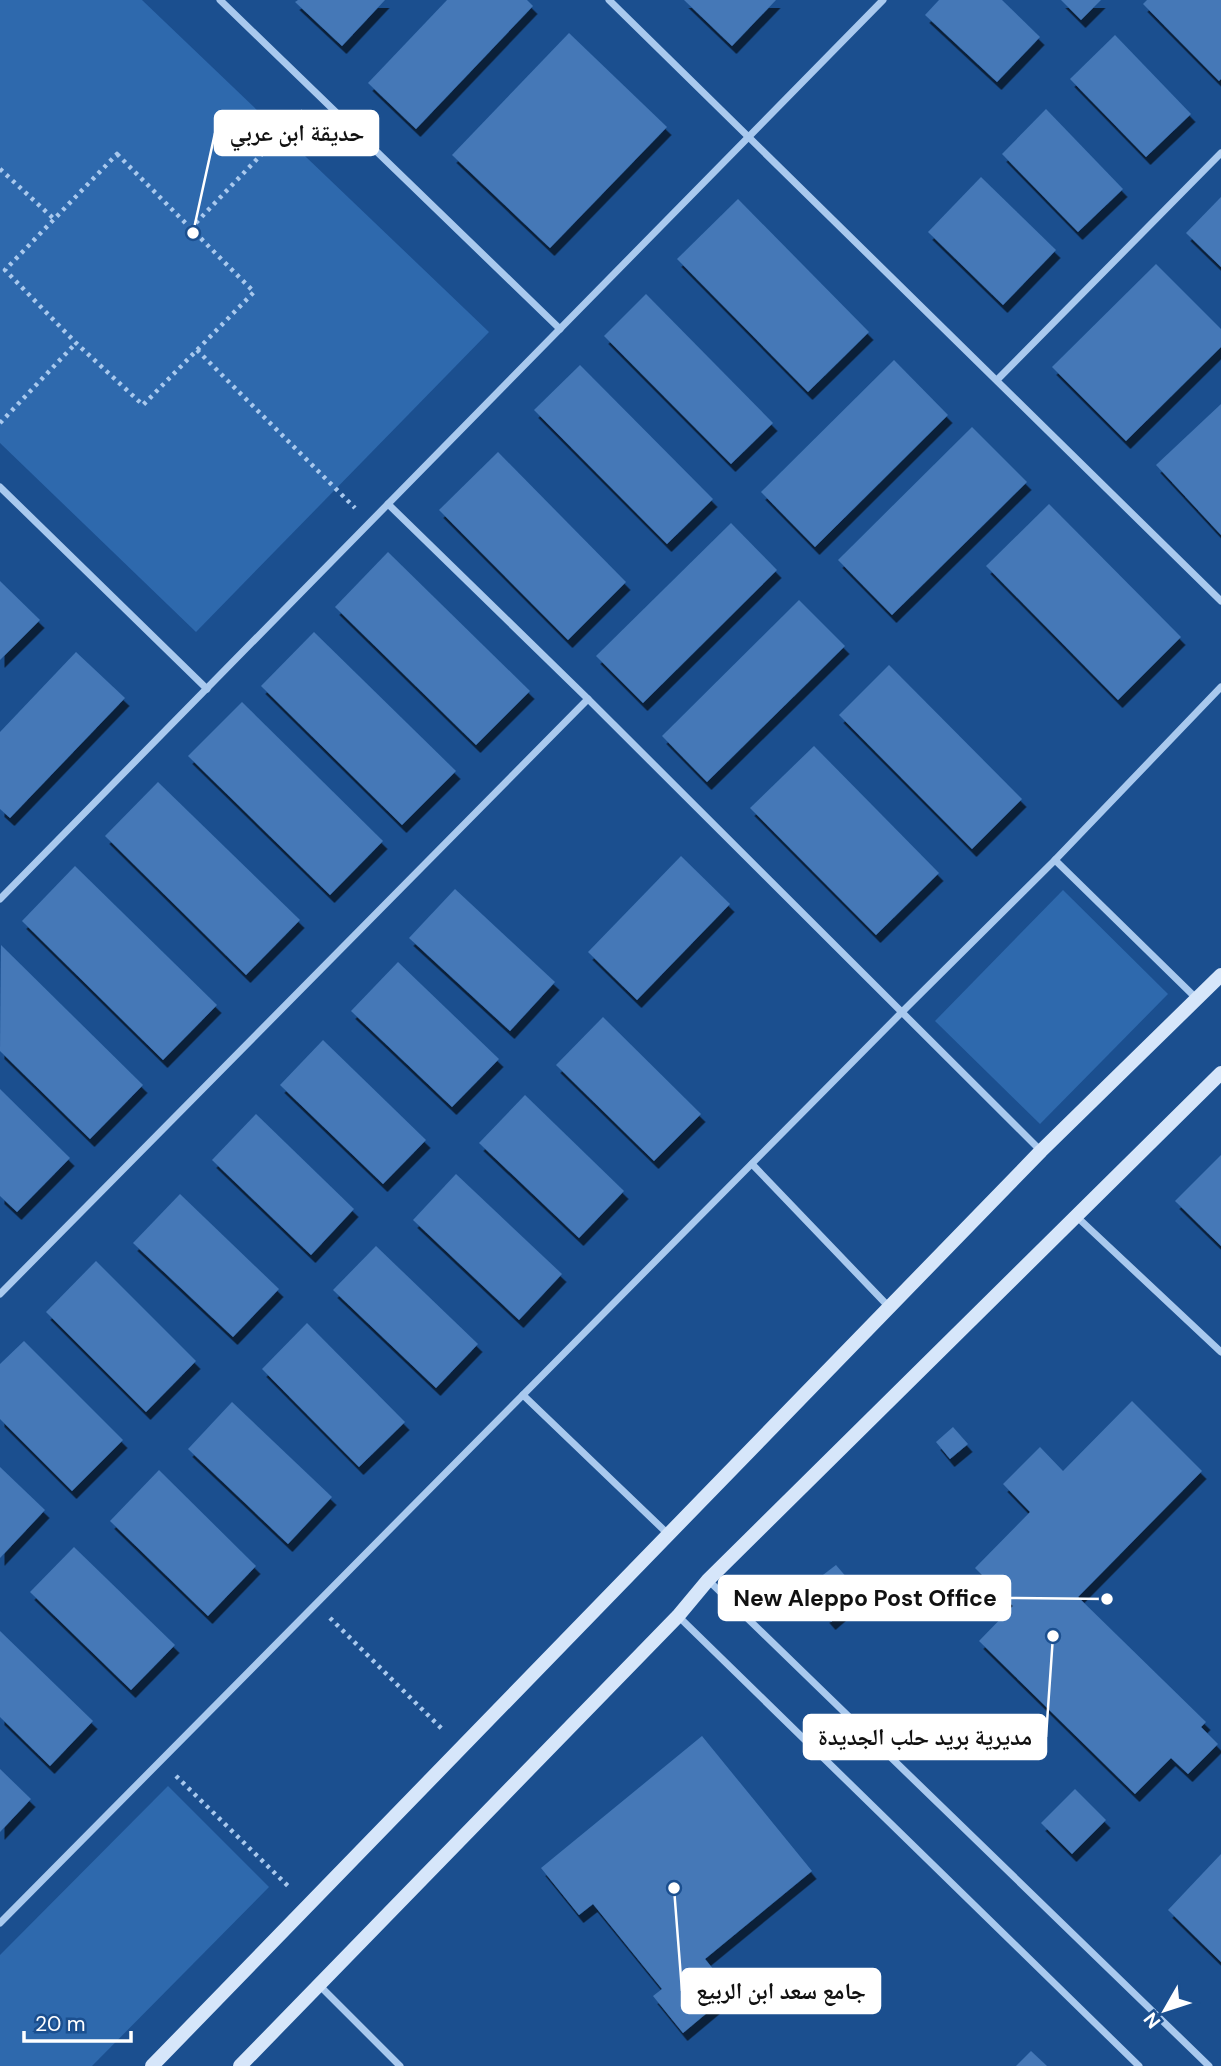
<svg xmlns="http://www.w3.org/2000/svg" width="1221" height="2066" font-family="'DM Sans','Noto Naskh Arabic',sans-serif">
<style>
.green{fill:#2e69ad}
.building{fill:#4478b7;filter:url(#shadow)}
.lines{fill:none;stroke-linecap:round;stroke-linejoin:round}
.path{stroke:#a9c9ee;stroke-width:4.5;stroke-dasharray:3.5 5;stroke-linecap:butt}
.street{stroke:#a9c9ee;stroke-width:7}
.secondary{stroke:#d6e6fa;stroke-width:14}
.leader{fill:none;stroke:#fff;stroke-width:2.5}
.callout-dot{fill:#fff;stroke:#1b4f8f;stroke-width:2.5}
.callout{fill:#fff;stroke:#fff;stroke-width:2.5}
.callout-label{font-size:23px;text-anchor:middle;font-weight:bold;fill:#111}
</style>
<defs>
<filter id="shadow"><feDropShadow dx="4.5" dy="8" stdDeviation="0" flood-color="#0009"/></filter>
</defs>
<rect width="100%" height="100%" fill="#1b4f8f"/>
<g class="green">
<polygon points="0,0 142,0 489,332 196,632 0,443"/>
<polygon points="1063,890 1168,994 1040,1124 935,1021"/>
<polygon points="168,1786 269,1887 92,2066 0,2066 0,1955"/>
</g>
<g class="building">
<polygon points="298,0 385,0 342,46 295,2"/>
<polygon points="447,0 527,0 533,6 416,129 368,83"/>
<polygon points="684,0 776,0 732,46"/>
<polygon points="939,0 1002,0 1040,37 997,82 925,15"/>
<polygon points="1061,0 1101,0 1081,20"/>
<polygon points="1147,0 1221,0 1221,79 1219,81 1143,4"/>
<polygon points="569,33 667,127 550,248 452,155"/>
<polygon points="1115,35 1191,114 1146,157 1070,79"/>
<polygon points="1046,109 1123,189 1078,232 1002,154"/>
<polygon points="981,177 1056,250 1003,305 928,232"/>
<polygon points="1221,197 1221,267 1186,233"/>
<polygon points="738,199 869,332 808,392 677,259"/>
<polygon points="1156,264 1221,329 1221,347 1126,441 1052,367"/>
<polygon points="646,294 773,423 731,464 604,336"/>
<polygon points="894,360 948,415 815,547 761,492"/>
<polygon points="580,365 713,499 667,544 534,410"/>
<polygon points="1221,404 1221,535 1156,465"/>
<polygon points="972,427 1027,482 892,615 838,560"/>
<polygon points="498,452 626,582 568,640 439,510"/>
<polygon points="1049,504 1181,637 1118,700 986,566"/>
<polygon points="731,523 777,570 643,703 596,656"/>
<polygon points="388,552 530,691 476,745 335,607"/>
<polygon points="0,581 40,620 0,660"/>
<polygon points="799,600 845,646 707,782 662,736"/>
<polygon points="314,632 456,771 402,825 261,686"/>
<polygon points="76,652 125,698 10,818 0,809 0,732"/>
<polygon points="889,665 1022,799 972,849 839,715"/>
<polygon points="242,702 383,841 330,895 188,756"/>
<polygon points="814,746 939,873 876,935 750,808"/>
<polygon points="158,782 300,920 246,975 105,836"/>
<polygon points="681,856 730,904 637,1000 588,952"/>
<polygon points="75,866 217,1005 163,1060 22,921"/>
<polygon points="455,889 555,982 510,1031 409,938"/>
<polygon points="1,945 143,1085 90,1139 0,1051"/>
<polygon points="398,962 499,1059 452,1107 351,1011"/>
<polygon points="603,1017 701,1114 654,1161 556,1065"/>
<polygon points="323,1040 426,1140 383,1184 280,1085"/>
<polygon points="0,1089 70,1158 17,1212 0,1196"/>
<polygon points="525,1095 624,1191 579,1238 479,1143"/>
<polygon points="256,1114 354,1209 311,1255 212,1160"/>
<polygon points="1221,1155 1221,1246 1175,1201"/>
<polygon points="456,1174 562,1274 519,1320 413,1220"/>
<polygon points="180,1194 279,1289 233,1337 133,1243"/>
<polygon points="376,1246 478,1344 436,1388 333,1290"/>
<polygon points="96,1261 196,1361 146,1412 46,1312"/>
<polygon points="307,1323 405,1422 359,1467 262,1369"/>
<polygon points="24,1341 123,1440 72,1491 0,1419 0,1364"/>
<polygon points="1132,1401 1202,1471 1078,1597 1206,1722 1201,1727 1218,1744 1188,1774 1171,1758 1135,1794 979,1641 1013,1606 975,1568 1030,1512 1003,1484 1040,1447 1063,1471"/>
<polygon points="232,1402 332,1497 288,1544 188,1449"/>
<polygon points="953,1427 968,1444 950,1459 936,1442"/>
<polygon points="0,1467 45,1510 0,1558"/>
<polygon points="159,1470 256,1566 208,1616 110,1521"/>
<polygon points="74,1547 175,1645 131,1690 30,1592"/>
<polygon points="836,1565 854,1586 837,1600 819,1578"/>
<polygon points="838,1602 846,1609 831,1622 825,1615"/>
<polygon points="0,1631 93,1721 50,1766 0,1717"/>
<polygon points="702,1736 812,1871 705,1959 732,1992 683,2033 653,1996 662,1989 593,1904 579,1915 541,1868"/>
<polygon points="0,1769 31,1799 0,1832"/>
<polygon points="1075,1789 1106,1820 1072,1854 1041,1823"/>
<polygon points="1221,1854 1221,1962 1168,1910"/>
<polygon points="1031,2051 1047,2066 1016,2066"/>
</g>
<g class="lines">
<g class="path">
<polygon points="117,154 254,292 143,405 76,343 5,270"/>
<polyline points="0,169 54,219"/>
<polyline points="190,229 303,111"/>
<polyline points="197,350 355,508"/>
<polyline points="0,423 76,343"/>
<polyline points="330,1618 443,1730"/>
<polyline points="176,1776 290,1888"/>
</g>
<g class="street">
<polyline points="220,0 560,329"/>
<polyline points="609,0 1221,601"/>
<polyline points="997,380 1221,153"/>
<polyline points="0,487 207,689"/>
<polyline points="388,504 588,699 1041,1151"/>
<polyline points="1055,860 1197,999"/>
<polyline points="0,899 883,0"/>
<polyline points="752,1164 889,1307"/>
<polyline points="1076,1216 1221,1352"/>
<polyline points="0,1294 588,699"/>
<polyline points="523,1395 668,1534"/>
<polyline points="708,1580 1209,2066"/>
<polyline points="678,1616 1139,2066"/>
<polyline points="0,1923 902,1012 1055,860 1221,687"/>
<polyline points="319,1985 400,2066"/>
</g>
<g class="secondary">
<polyline points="152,2066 1041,1151 1221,975"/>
<polyline points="240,2066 678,1616 708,1580 1221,1073"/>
</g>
</g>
<path class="leader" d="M193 233L215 133M1107 1599L1010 1598M1053 1636L1046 1737M674 1888L682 1991"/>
<g class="callout-dot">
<circle cx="193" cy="233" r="7"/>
<circle cx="1107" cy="1599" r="7"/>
<circle cx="1053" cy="1636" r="7"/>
<circle cx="674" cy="1888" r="7"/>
</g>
<g class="callout">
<rect x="215" y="111" width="163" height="44" rx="7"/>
<rect x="719" y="1576" width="291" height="44" rx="7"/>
<rect x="804" y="1715" width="242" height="44" rx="7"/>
<rect x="682" y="1969" width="198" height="44" rx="7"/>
</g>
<g class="callout-label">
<text x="297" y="141">حديقة ابن عربي</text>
<text x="865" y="1606">New Aleppo Post Office</text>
<text x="925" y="1745">مديرية بريد حلب الجديدة</text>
<text x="781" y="1999">جامع سعد ابن الربيع</text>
</g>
<g transform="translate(1165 2010) rotate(231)" stroke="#1b4f8f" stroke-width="5" paint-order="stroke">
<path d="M0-5L12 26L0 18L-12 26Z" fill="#ffffff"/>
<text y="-10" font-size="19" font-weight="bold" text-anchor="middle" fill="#ffffff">N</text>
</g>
<path d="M24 2031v10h107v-10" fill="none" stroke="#ffffff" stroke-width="3.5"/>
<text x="35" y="2031" font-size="21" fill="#ffffff" stroke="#1b4f8f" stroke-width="5" paint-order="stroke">20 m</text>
</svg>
